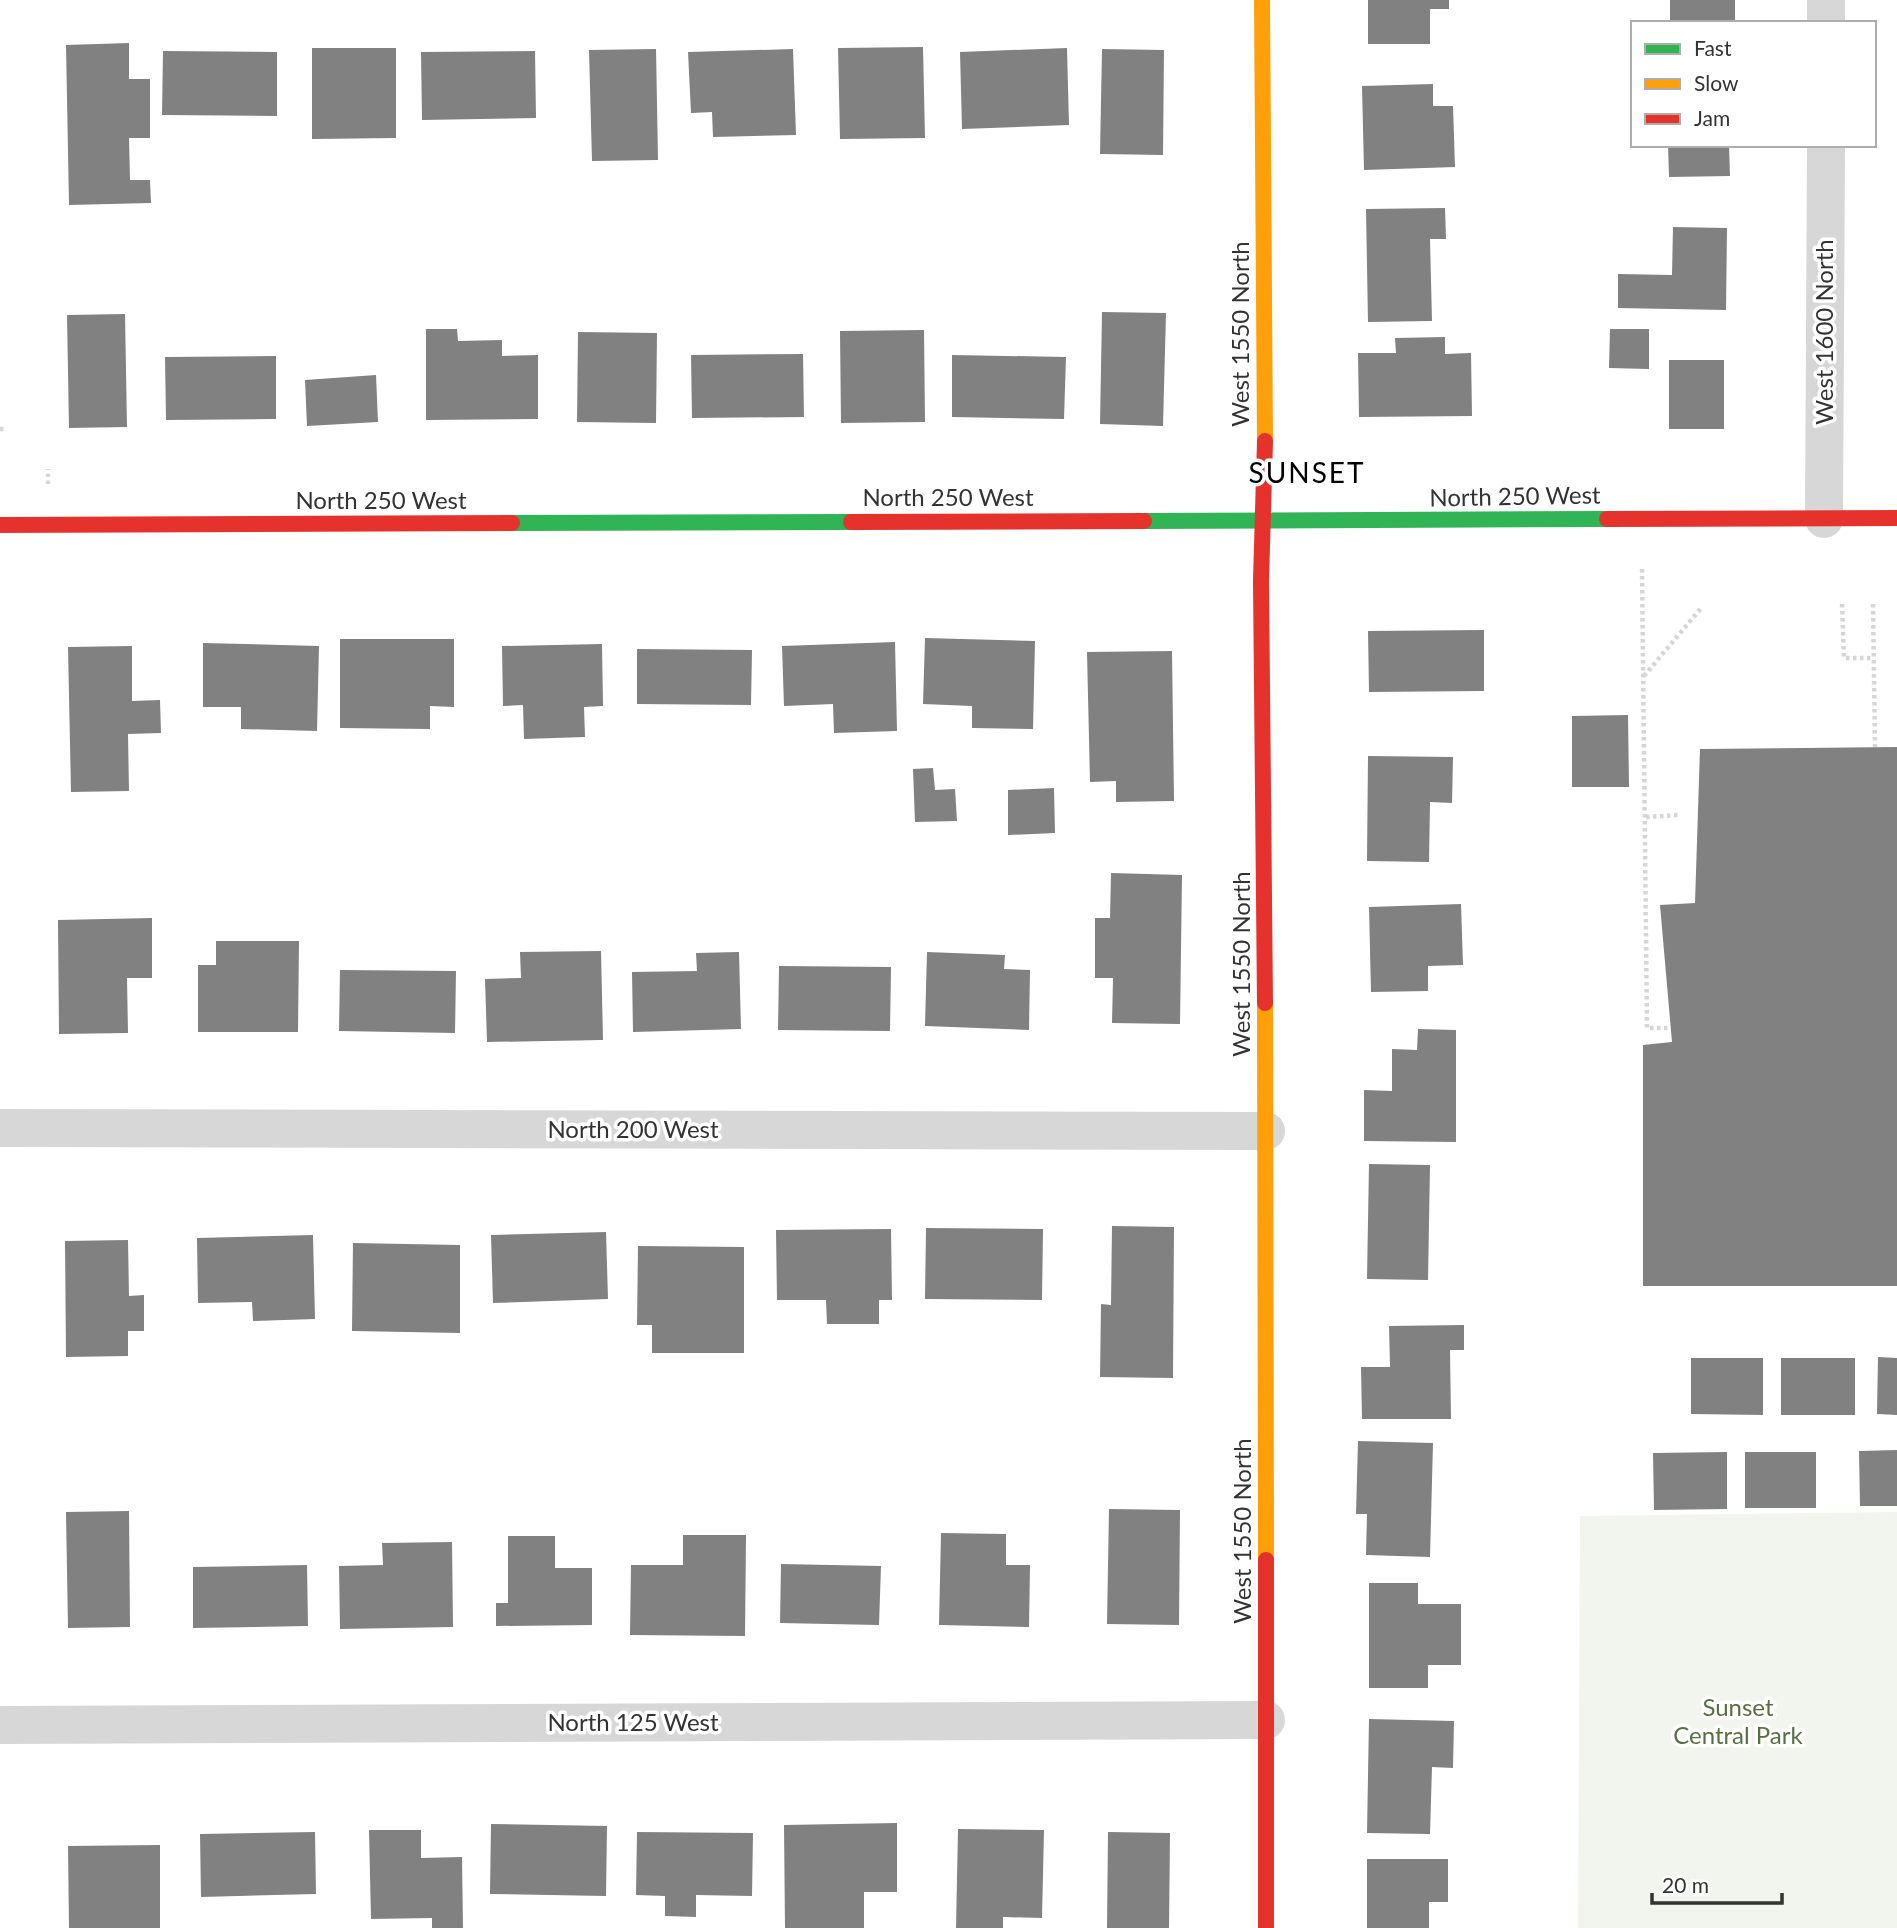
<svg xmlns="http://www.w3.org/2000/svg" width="1897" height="1928" font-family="Lato,sans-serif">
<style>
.park{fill:#f1f5ed}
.building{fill:#818181}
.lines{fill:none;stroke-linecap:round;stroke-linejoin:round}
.path{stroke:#d6d6d6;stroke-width:4.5;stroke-dasharray:3.5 3.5;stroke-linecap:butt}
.street{stroke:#d7d7d7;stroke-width:38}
.fast{stroke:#30b455;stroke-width:16}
.slow{stroke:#ff9f0a;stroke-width:16}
.jam{stroke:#e5322d;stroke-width:16}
.labels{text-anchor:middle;stroke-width:7;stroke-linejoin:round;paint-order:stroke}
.street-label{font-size:24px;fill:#333;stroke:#fff}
.park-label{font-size:24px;fill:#56703f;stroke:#fff}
.quarter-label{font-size:28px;letter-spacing:2px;fill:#000;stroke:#fff}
</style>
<rect width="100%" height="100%" fill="#fff"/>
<polygon class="park" points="1897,1512 1897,1928 1578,1928 1580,1516"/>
<g class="building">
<polygon points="1368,0 1449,0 1449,9 1430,9 1430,44 1368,44"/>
<rect x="1670" y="0" width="65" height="23"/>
<polygon points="129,43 129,79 150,79 150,138 129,138 130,180 150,180 151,203 69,205 66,45"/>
<polygon points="923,47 925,138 840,139 838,48"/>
<polygon points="312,48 396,48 396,138 312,139"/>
<polygon points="1067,48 1069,125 962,129 960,52"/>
<polygon points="656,49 658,160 592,161 589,50"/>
<polygon points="793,49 796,135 713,137 712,112 691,113 688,52"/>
<polygon points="1102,49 1164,50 1163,155 1100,154"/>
<polygon points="163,51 277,52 277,116 162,115"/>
<polygon points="535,51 536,118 422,120 421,52"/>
<polygon points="1433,84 1433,106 1453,106 1455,167 1364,170 1362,86"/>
<polygon points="1668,145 1729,145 1730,176 1669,177"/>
<polygon points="1445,208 1446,239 1430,239 1432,321 1368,322 1366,209"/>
<polygon points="1673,227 1727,228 1726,310 1618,308 1618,274 1672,275"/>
<polygon points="1102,312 1166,313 1163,426 1100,424"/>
<polygon points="125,314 127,427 69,428 67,315"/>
<polygon points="426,329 457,329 458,341 502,340 502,356 538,355 538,419 426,420"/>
<polygon points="1610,329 1649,329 1649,369 1609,368"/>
<polygon points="924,330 925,422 841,423 840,331"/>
<polygon points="578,332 657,333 656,423 577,422"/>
<polygon points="1445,337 1445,354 1471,353 1472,416 1359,417 1358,353 1396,353 1395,338"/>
<polygon points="803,354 804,417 692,418 691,355"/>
<polygon points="952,355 1066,357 1064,419 952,417"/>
<polygon points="276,356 276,419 166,420 165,357"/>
<rect x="1669" y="360" width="55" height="69"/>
<polygon points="376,375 378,422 307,426 305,380"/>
<polygon points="1484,630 1484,691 1369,692 1368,631"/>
<polygon points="925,638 1035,641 1033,729 972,728 972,706 923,704"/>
<polygon points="340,639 454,639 454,707 430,706 430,729 340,728"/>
<polygon points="895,642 897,731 834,733 833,704 784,706 782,646"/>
<polygon points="203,643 319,646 317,731 241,729 241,707 203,707"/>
<polygon points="602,644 603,706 584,707 585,737 524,739 523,705 503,706 502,646"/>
<polygon points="132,646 132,701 160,700 161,733 128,734 129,791 71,792 68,647"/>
<polygon points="637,649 752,650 751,705 637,704"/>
<polygon points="1172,651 1174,801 1116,802 1116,781 1090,782 1087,652"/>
<polygon points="1628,715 1629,787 1572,787 1572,716"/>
<polygon points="1897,747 1897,1286 1643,1286 1643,1045 1672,1042 1660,905 1695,903 1700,749"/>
<polygon points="1368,756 1453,757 1452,803 1430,802 1429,862 1367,861"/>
<polygon points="933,768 935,790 955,789 957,821 915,822 913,769"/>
<polygon points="1054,788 1055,833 1008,835 1008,790"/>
<polygon points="1111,873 1182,875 1180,1024 1112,1023 1113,978 1095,978 1095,918 1110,918"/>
<polygon points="1461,904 1463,965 1428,966 1428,991 1371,992 1369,907"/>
<polygon points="152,918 152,978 127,978 128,1033 59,1034 58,920"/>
<polygon points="216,941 299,941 298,1032 198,1032 198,965 216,965"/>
<polygon points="601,951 603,1040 487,1042 485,979 521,978 520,952"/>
<polygon points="739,952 741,1029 633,1032 632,972 697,971 696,953"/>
<polygon points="927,952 1005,955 1004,969 1030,970 1029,1030 925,1026"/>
<polygon points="779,966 891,967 890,1031 778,1030"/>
<polygon points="340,970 456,971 455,1033 339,1031"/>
<polygon points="1418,1029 1456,1030 1456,1142 1364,1141 1364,1090 1392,1091 1392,1049 1417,1050"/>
<polygon points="1369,1164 1430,1165 1428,1280 1367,1279"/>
<polygon points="1112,1226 1174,1227 1173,1378 1100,1377 1101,1304 1111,1305"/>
<polygon points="926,1228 1043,1229 1042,1300 925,1299"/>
<polygon points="891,1229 892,1300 879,1300 879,1324 827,1324 826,1300 777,1300 776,1230"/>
<polygon points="606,1232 608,1299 493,1303 491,1235"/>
<polygon points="313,1235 315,1319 253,1321 252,1302 198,1303 197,1238"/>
<polygon points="128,1240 129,1296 144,1295 144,1331 128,1331 128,1356 66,1357 65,1241"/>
<polygon points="353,1243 460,1245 460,1333 352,1331"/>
<polygon points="638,1246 744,1247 744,1353 652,1353 652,1325 637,1325"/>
<polygon points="1464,1325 1464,1350 1450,1350 1451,1419 1362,1419 1361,1367 1390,1367 1389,1326"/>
<polygon points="1878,1357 1897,1358 1897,1415 1877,1414"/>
<polygon points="1691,1358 1763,1358 1763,1415 1691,1414"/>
<rect x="1781" y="1358" width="74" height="57"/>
<polygon points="1358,1441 1433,1443 1430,1557 1366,1555 1367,1514 1356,1514"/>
<polygon points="1897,1450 1897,1506 1860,1506 1859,1451"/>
<polygon points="1727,1452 1727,1509 1654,1510 1653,1453"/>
<rect x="1745" y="1452" width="71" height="56"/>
<polygon points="1109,1509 1180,1510 1179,1625 1107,1624"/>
<polygon points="129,1511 130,1627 68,1628 66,1512"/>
<polygon points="941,1533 1006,1534 1006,1565 1030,1565 1029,1627 939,1625"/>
<polygon points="683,1535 746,1535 745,1636 630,1635 631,1565 683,1565"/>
<polygon points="508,1536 555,1536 555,1568 592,1568 592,1625 496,1626 496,1603 508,1603"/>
<polygon points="452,1542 453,1627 340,1629 339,1566 383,1565 382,1543"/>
<polygon points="781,1564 881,1566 879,1625 780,1623"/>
<polygon points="307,1565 308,1626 193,1628 193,1567"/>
<polygon points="1369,1583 1418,1583 1418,1604 1461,1604 1461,1665 1428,1665 1428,1688 1369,1688"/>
<polygon points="1369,1719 1454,1721 1453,1768 1432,1767 1430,1834 1367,1833"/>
<polygon points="897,1823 897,1892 864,1892 864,1928 785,1928 784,1825"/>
<polygon points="491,1824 607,1826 606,1896 490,1894"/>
<polygon points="958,1829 1044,1830 1042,1918 1003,1917 1003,1928 956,1928"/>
<polygon points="369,1830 421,1830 421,1858 462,1857 463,1928 432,1928 432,1918 371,1919"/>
<polygon points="315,1832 316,1894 201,1897 200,1834"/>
<polygon points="637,1832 753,1833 752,1896 696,1895 696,1917 665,1916 665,1896 636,1895"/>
<polygon points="1108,1832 1170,1833 1169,1928 1107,1928"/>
<polygon points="160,1845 160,1928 69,1928 68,1846"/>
<polygon points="1367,1859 1448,1859 1448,1902 1429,1902 1429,1928 1367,1928"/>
</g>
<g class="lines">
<g class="path">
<polyline points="0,429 7,429"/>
<polyline points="48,484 48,469"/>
<polyline points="1642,569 1647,1028 1671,1028"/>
<polyline points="1842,604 1844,658 1873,658"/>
<polyline points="1873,604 1875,747"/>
<polyline points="1644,676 1702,607"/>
<polyline points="1646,817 1679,815"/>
</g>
<g class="street">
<polyline points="1826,23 1826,0"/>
<polyline points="1824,519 1826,145"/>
<polyline points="0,1128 1266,1131"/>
<polyline points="0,1725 1266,1720"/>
</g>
<g class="fast">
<polyline points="1144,521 1607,519"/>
<polyline points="512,523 851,522"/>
</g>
<g class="slow">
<polyline points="1262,0 1265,441"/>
<polyline points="1265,1003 1266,1560"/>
</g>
<g class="jam">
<polyline points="1265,441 1261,581 1265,1003"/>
<polyline points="1607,519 1897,518"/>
<polyline points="851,522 1144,521"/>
<polyline points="0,525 512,523"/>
<polyline points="1266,1560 1266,1928"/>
</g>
</g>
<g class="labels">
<g class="street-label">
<text transform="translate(1825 332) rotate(-90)" y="8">West 1600 North</text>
<text transform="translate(1241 334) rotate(-90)" y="8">West 1550 North</text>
<text transform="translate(1515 497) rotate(-1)" y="8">North 250 West</text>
<text x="948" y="506">North 250 West</text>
<text x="381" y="509">North 250 West</text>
<text transform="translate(1242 964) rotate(-90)" y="8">West 1550 North</text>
<text x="633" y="1138">North 200 West</text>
<text transform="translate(1243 1531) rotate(-90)" y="8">West 1550 North</text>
<text x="633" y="1731">North 125 West</text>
</g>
<g class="park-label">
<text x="1738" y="1716">Sunset<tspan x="1738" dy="28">Central Park</tspan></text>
</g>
<g class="quarter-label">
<text x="1307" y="483">SUNSET</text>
</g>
</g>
<rect x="1631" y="21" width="245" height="126" fill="#ffffff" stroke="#adadad" stroke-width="2"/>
<rect x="1645" y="44" width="35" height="10" fill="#30b455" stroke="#adadad" stroke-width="2"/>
<text x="1694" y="56" font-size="21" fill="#333333">Fast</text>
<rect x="1645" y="79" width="35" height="10" fill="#ff9f0a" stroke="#adadad" stroke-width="2"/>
<text x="1694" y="91" font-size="21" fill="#333333">Slow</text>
<rect x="1645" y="114" width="35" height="10" fill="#e5322d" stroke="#adadad" stroke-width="2"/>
<text x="1694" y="126" font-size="21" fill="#333333">Jam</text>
<path d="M1652 1893v10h130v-10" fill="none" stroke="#333333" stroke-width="3.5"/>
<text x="1662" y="1893" font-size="21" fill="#333333" stroke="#ffffff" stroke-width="5" paint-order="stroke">20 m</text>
</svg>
